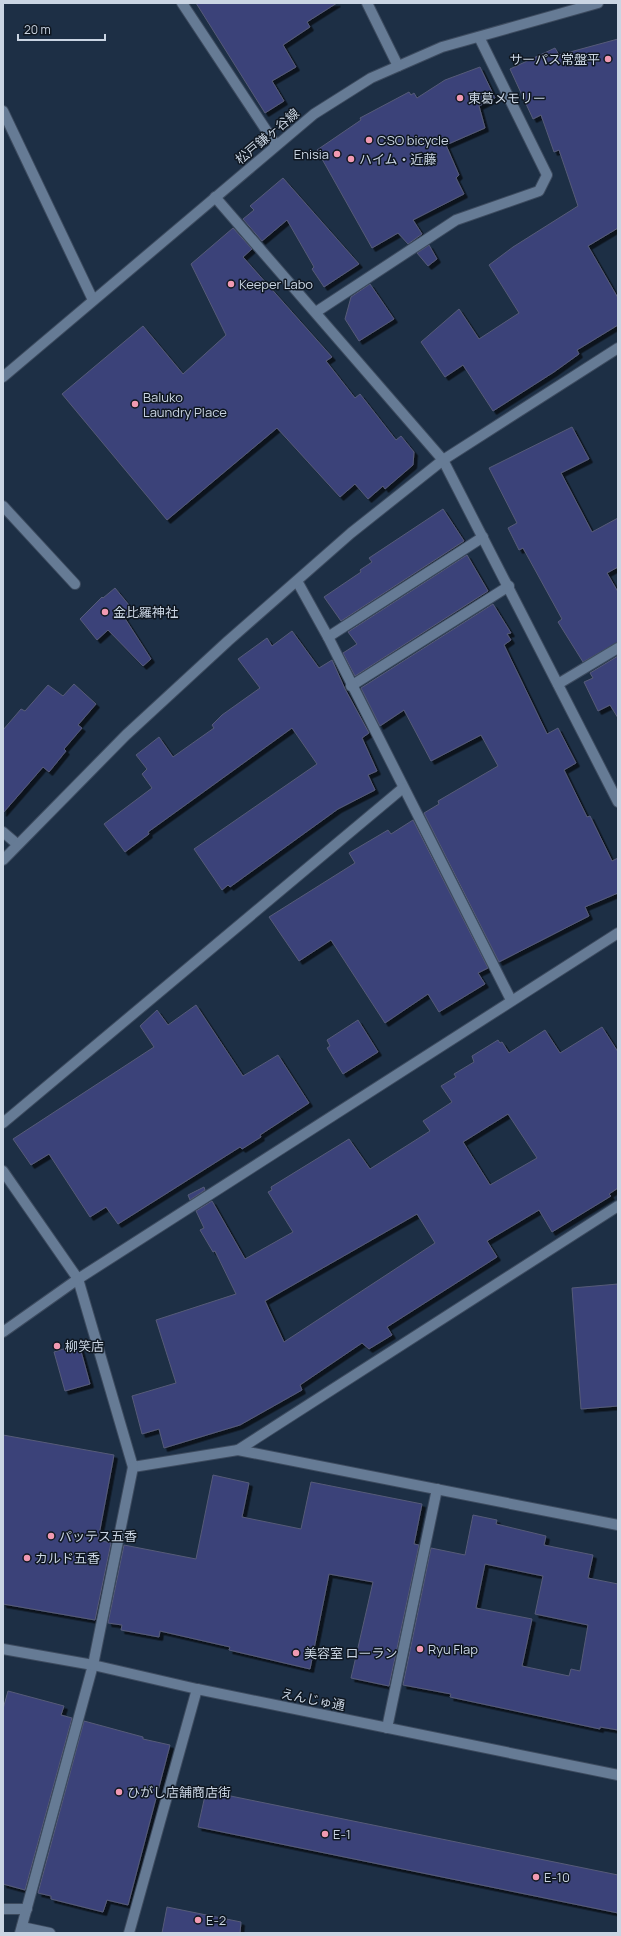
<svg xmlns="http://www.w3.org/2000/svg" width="621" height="1936" font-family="Manrope,'Noto Sans JP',sans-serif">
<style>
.building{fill:#3b4279;stroke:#565b78;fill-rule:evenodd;filter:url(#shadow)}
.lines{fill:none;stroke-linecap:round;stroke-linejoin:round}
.service-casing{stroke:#3d4b5f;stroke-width:12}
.pedestrian-casing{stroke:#3d4b5f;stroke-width:12}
.minor-casing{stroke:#3d4b5f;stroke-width:12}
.tertiary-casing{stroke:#3d4b5f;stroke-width:12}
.secondary-casing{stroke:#3d4b5f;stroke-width:12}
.service{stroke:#667b95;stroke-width:10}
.pedestrian{stroke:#667b95;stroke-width:10}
.minor{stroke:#667b95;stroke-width:10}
.tertiary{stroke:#667b95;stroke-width:10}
.secondary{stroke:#667b95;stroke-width:10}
.poi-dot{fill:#f19ab2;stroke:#0f1721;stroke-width:1.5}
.labels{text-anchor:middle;stroke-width:3;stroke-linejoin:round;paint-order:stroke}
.poi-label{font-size:13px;fill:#cad5e3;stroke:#0f1721;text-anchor:start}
.street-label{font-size:13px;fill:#cad5e3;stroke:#0f1721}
</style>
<defs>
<filter id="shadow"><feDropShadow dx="3.5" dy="3.5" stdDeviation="0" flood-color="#0009"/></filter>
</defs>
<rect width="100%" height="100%" fill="#1d2f45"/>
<g class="building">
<polygon points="196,3 337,3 307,22 310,27 283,45 296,67 272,81 284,101 265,113"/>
<polygon points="618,39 618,228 588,246 618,298 618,325 577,350 579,354 554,372 493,411 463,365 445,377 421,342 459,309 479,339 519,313 489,265 513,247 578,206 559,150 554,152 541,115 533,119 510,69 555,48 559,55"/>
<polygon points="480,67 495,98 479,106 485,128 446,145 459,175 456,178 464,194 413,220 422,234 408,244 398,233 372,248 317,150 361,120 360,118 409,92 411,95 414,93 417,98 445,80"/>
<polygon points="283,178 359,264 324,287 312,269 314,267 287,220 262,241 243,219 254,210 250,206"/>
<polygon points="233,228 252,249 243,257 332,357 326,361 355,398 360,394 396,440 401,436 414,452 413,465 385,489 383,486 368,499 355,484 340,497 277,428 167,520 62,394 143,326 183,374 226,335 191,264"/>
<polygon points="429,245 437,259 428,266 417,253"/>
<polygon points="370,284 394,319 359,341 345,319 351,297"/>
<polygon points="572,427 589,459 561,473 592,532 618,518 618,567 607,573 618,592 618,642 583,662 558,622 562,619 523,548 519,550 508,528 517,523 489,468"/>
<polygon points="443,509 464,541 341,621 324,597 361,572 360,570 372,562 369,558"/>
<polygon points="467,555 488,591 355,676 343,653 357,644 348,632"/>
<polygon points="115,588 133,610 124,617 151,659 143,666 108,630 97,640 80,619 102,597 103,598"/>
<polygon points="493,604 511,633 507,634 511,640 504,645 547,734 558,728 576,763 564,770 587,817 590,816 612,861 618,858 618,893 585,907 589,916 499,962 424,813 439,804 438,801 498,766 481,735 431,761 404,710 380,726 361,688"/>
<polygon points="292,631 319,668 332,660 345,689 369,733 362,738 377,771 368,775 375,790 338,809 230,887 228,885 222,890 194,849 317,764 292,728 148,832 149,834 125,852 104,824 152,788 142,774 147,769 136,755 159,737 173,757 214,728 212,725 222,715 260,688 238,659 267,638 272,646"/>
<polygon points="618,656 618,718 610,705 598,711 584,682 593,678 590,673"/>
<polygon points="74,684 96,704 78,725 82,728 64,749 66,751 49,772 43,767 3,813 3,730 21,709 25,711 48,685 63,696"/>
<polygon points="413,820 488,968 478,973 485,984 439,1012 428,994 385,1023 331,940 299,961 269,917 355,863 349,853 388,830 391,834"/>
<polygon points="196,1005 243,1076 278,1055 309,1103 260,1135 261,1137 242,1149 240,1147 118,1224 106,1207 90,1217 49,1154 31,1165 13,1139 154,1047 140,1026 157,1010 168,1025"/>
<polygon points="358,1020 378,1052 343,1074 327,1048 330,1046 327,1040"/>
<path d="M 602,1027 L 618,1052 L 618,1188 L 609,1194 L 611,1196 L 552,1232 L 539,1210 L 487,1241 L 497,1257 L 387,1327 L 392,1335 L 369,1349 L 362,1343 L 300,1385 L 302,1390 L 240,1425 L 164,1448 L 159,1429 L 142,1434 L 132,1396 L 176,1383 L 156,1320 L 236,1294 L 215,1251 L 213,1252 L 200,1230 L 204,1228 L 196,1211 L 212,1201 L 245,1259 L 293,1232 L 268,1192 L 272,1190 L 271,1187 L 349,1139 L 370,1169 L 430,1131 L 423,1121 L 452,1102 L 441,1086 L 456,1077 L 454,1074 L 474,1062 L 472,1056 L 498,1040 L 500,1043 L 502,1042 L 509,1053 L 545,1030 L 560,1053 ZM 508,1114 L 537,1158 L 490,1185 L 463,1142 ZM 417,1214 L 435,1243 L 284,1342 L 265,1301 Z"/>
<polygon points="204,1187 205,1190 190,1200 188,1195"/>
<polygon points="618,1284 618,1406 581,1409 572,1288"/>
<polygon points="79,1344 90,1384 65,1391 54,1352"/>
<polygon points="3,1435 114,1455 98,1540 111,1543 95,1620 3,1604"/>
<polygon points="213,1475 249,1483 242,1517 301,1529 311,1482 422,1504 414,1544 419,1545 389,1686 351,1678 373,1582 329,1574 310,1669 229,1650 230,1647 160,1631 159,1637 121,1630 122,1625 108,1623 124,1545 196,1559"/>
<path d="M 473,1515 L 497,1520 L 496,1524 L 546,1536 L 544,1545 L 593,1555 L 588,1578 L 618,1584 L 618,1730 L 600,1727 L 600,1729 L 450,1697 L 451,1694 L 403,1685 L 431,1548 L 465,1555 ZM 485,1564 L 543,1576 L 535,1614 L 588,1625 L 580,1671 L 571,1669 L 569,1676 L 522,1666 L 532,1619 L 476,1608 Z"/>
<polygon points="8,1691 64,1706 61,1715 72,1718 25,1890 3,1884 3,1709"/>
<polygon points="84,1721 143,1737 143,1739 170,1745 128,1905 107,1900 103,1912 51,1899 51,1896 38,1893"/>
<polygon points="206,1791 618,1875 618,1913 198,1827"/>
<polygon points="167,1907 241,1922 240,1933 162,1933"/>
</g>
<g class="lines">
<g class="service-casing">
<g id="service">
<polyline points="367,3 398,66"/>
<polyline points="328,637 483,537"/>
<polyline points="351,686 509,586"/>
<polyline points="22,1927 50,1933"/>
<polyline points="129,1933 197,1689"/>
</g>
</g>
<g class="pedestrian-casing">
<polyline id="pedestrian" points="3,506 75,584"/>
</g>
<g class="minor-casing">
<g id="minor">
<polyline points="182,3 276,145"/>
<polyline points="3,111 93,300"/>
<polyline points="215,197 443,460 618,802"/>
<polyline points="316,312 456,220 539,191 547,175 479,37"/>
<polyline points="297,581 328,637 511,1000"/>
<polyline points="558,684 618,648"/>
<polyline points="3,832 17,844"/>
<polyline points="3,860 126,735 228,641 351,533 443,460 618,348"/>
<polyline points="3,1123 403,788"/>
<polyline points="3,1171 78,1279 133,1467 238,1450 618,1525"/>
<polyline points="238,1450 618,1206"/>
<polyline points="387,1728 437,1489"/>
<polyline points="3,1909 27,1909"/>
<polyline points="20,1933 93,1665 133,1467"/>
</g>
</g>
<g class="tertiary-casing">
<g id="tertiary">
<polyline points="3,1332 78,1279 618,933"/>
<polyline points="3,1649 93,1665 197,1689 618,1775"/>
</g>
</g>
<g class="secondary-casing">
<polyline id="secondary" points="3,377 314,114 371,78 442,47 598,3"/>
</g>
<use href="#service" class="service"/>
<use href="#pedestrian" class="pedestrian"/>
<use href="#minor" class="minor"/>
<use href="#tertiary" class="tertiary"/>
<use href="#secondary" class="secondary"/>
</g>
<g class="poi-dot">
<circle cx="608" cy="59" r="4"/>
<circle cx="460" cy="98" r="4"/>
<circle cx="369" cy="140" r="4"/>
<circle cx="337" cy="154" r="4"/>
<circle cx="351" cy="159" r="4"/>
<circle cx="231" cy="284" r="4"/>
<circle cx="135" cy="404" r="4"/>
<circle cx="105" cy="612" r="4"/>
<circle cx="57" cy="1346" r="4"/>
<circle cx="51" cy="1536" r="4"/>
<circle cx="27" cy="1558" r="4"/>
<circle cx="420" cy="1649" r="4"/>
<circle cx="296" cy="1653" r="4"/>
<circle cx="119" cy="1792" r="4"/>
<circle cx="325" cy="1834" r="4"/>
<circle cx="536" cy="1877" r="4"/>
<circle cx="198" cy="1920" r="4"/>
</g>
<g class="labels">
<g class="poi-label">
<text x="600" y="64" text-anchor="end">サーパス常盤平</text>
<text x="468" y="103">東葛メモリー</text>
<text x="377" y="145">CSO bicycle</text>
<text x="329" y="159" text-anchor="end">Enisia</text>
<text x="359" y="164">ハイム・近藤</text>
<text x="239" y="289">Keeper Labo</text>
<text x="143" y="402">Baluko<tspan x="143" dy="15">Laundry Place</tspan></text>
<text x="113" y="617">金比羅神社</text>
<text x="65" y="1351">柳笑店</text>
<text x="59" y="1541">パッテス五香</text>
<text x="35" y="1563">カルド五香</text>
<text x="428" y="1654">Ryu Flap</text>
<text x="304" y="1658">美容室 ローラン</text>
<text x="127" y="1797">ひがし店舗商店街</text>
<text x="333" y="1839">E-1</text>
<text x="544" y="1882">E-10</text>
<text x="206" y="1925">E-2</text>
</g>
<g class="street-label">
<text transform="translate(267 136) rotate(-40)" y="5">松戸鎌ヶ谷線</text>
<text transform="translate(313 1699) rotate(11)" y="5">えんじゅ通</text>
</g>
</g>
<rect width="621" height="1936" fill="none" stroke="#cad5e3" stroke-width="8"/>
<path d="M18 34v6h87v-6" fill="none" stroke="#cad5e3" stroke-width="2"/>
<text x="24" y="34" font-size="12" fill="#cad5e3" stroke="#0f1721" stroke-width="3" paint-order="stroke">20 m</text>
</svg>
